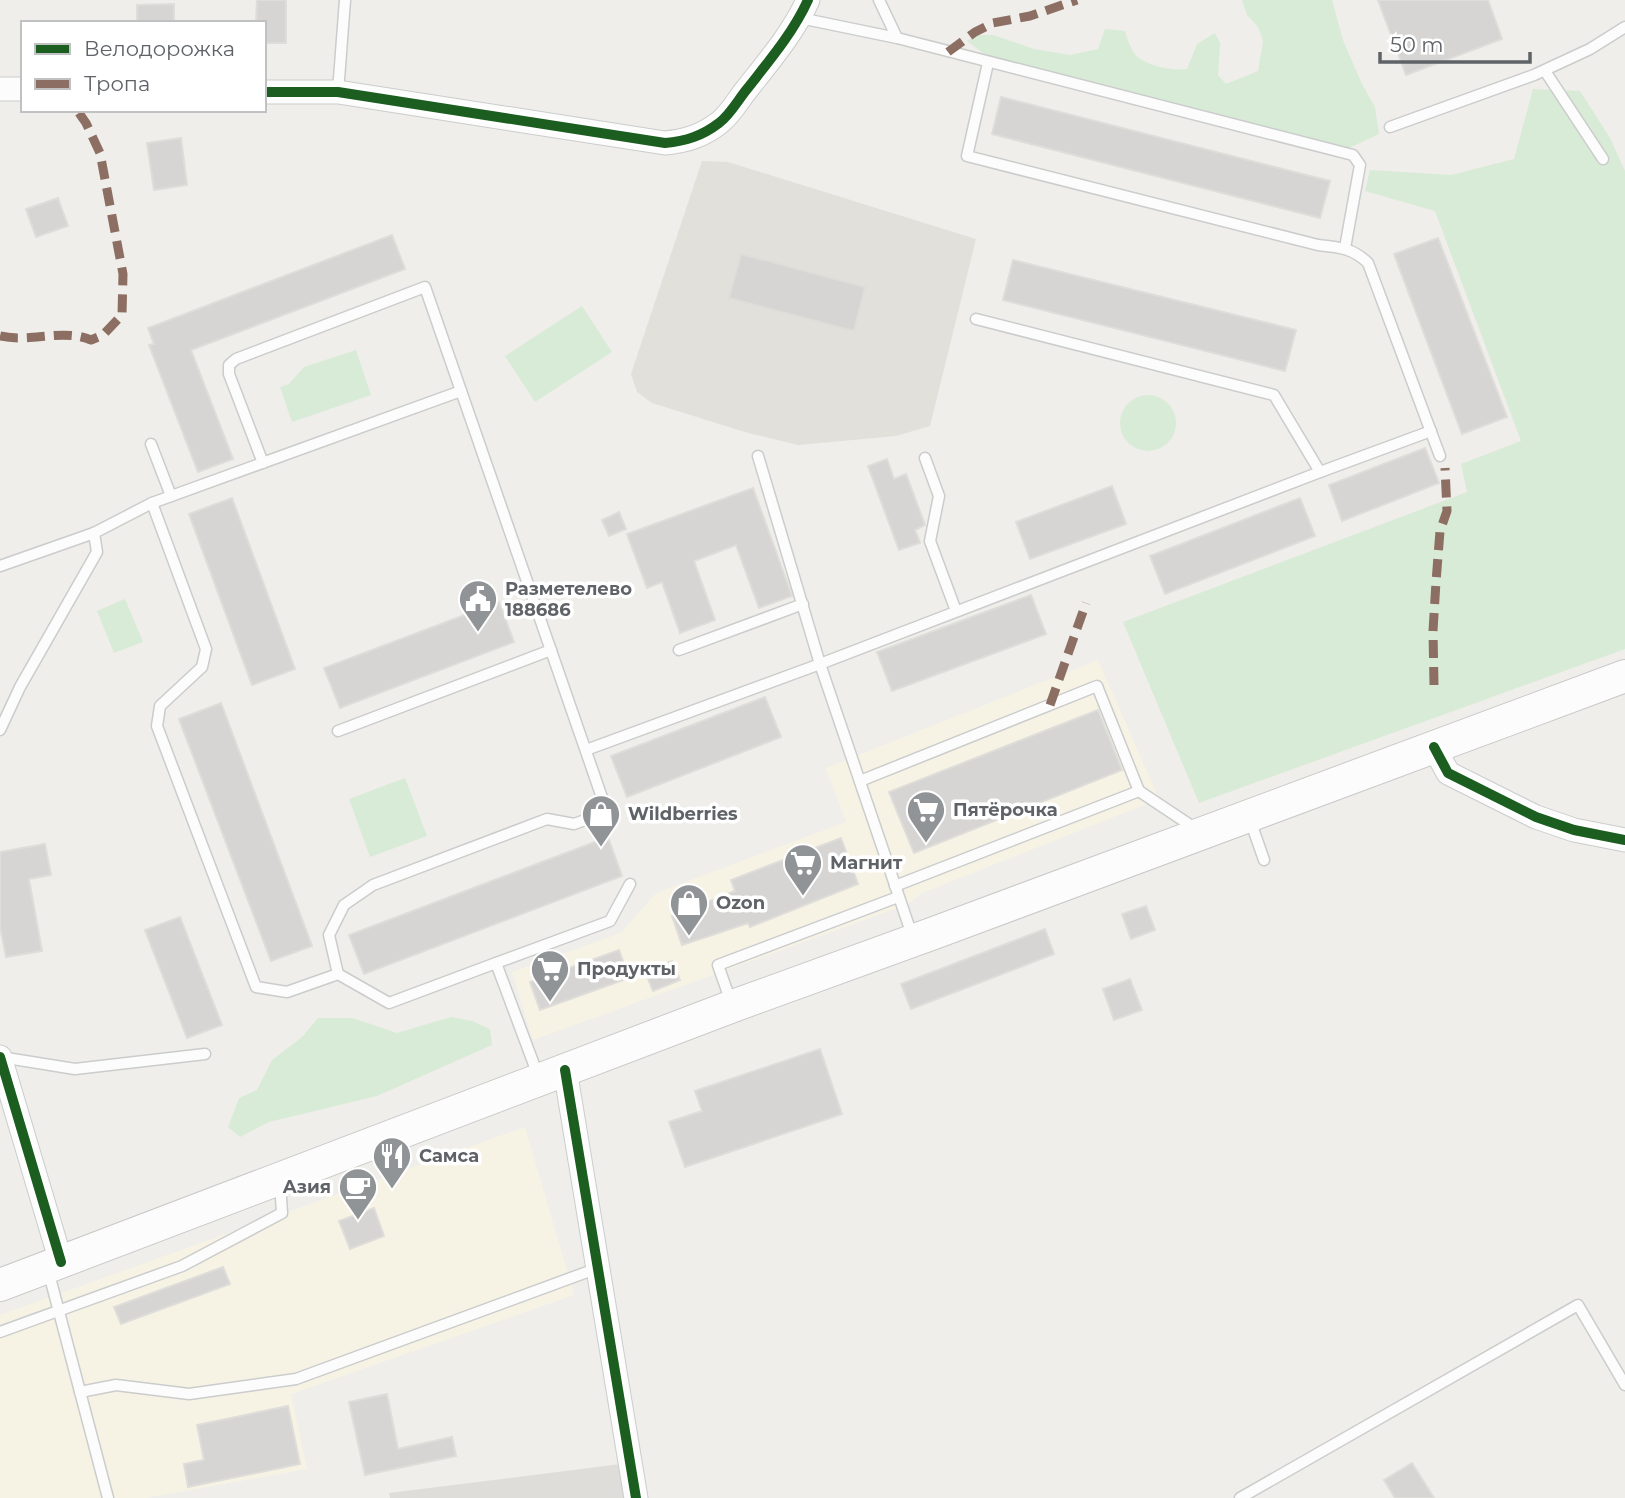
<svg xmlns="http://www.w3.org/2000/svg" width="1625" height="1498" font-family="Montserrat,sans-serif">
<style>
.commercial{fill:#f7f3e4}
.industrial{fill:#dfddda}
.education{fill:#e2e0da}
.green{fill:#d8ebd6}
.building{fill:#d6d5d3;stroke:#deddd9;stroke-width:2}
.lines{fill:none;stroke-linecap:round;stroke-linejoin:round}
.service-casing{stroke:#cbcccc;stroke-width:13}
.minor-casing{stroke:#cbcccc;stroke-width:25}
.secondary-casing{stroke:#cacacb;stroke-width:34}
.service{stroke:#fdfcfc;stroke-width:10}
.minor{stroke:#fdfcfc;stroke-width:23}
.secondary{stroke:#fdfcfc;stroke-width:32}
.quiet{stroke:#8d6e63;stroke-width:9;stroke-dasharray:18 9;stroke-linecap:butt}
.cycleway-casing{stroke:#fff;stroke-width:15}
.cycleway{stroke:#1b5e20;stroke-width:10}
.labels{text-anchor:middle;stroke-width:7;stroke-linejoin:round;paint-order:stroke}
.poi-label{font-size:18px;font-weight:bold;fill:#5f6368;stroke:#fff;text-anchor:start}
</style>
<rect width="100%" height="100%" fill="#efeeea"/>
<g class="commercial">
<polygon points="1098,660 1159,799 922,893 908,904 533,1040 512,972 621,933 656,893 846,822 826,768"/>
<polygon points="525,1127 574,1295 291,1394 307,1469 145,1498 0,1498 0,1315"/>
</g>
<polygon class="industrial" points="621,1464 627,1498 390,1498 389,1493"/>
<polygon class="education" points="702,161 728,162 976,239 930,426 896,436 798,445 748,433 652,403 637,392 631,374"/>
<g class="green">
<path d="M 1242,0 L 1332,0 L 1343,40 L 1361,82 L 1375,107 L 1379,134 L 1349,148 L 987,56 L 967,41 L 977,35 L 993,35 L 1034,49 L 1070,55 L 1098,49 L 1105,29 L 1125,31 C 1127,38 1130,47 1134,53 C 1144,66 1172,71 1187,69 L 1197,44 L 1215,33 L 1220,43 L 1218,75 L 1226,84 L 1258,71 L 1263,41 L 1258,27 L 1247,15 Z"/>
<polygon points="1533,89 1580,91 1610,138 1625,171 1625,649 1199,803 1123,622 1467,492 1461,464 1521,441 1435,211 1365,191 1370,170 1451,175 1514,159"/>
<polygon points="582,306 612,352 535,402 505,356"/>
<polygon points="356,350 371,395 292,422 280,387 289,384 304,367"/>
<circle cx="1148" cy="423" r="28"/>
<polygon points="125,599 143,642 114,653 97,611"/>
<polygon points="405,778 427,836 370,857 349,799"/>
<polygon points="451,1017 472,1021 490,1029 492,1045 377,1096 269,1122 240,1137 228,1127 239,1098 257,1090 272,1060 302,1037 318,1018 353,1018 397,1033"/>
</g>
<g class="building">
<polygon points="257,0 286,0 286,43 264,43 264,23 256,23"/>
<polygon points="1378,0 1488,0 1502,39 1406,75"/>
<polygon points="174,4 174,23 137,23 137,5"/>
<polygon points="1001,97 1330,181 1320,218 992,134"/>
<polygon points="181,138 187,185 154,190 147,143"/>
<polygon points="58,198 68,226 36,237 26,209"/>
<polygon points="392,235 405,269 191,350 233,459 198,472 149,345 154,344 148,328"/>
<polygon points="1438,238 1507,417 1462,434 1394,254"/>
<polygon points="741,254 865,287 854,331 729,298"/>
<polygon points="1013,260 1296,330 1285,371 1003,300"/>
<polygon points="1425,448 1439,483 1342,521 1329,485"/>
<polygon points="887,459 894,479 906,474 925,525 915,530 920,543 899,550 868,466"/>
<polygon points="1112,486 1126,524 1030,559 1016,522"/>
<polygon points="753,488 792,596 759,608 736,545 694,561 715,620 680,633 662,582 647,588 627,534"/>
<polygon points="232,498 295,669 252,685 189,514"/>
<polygon points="1300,498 1315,536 1165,594 1150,556"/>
<polygon points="619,512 626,529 609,536 602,520"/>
<polygon points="1031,595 1046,634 892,691 877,652"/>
<polygon points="499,602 514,642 340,708 324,668"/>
<polygon points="765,697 781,737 627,797 611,756"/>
<polygon points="221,703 312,946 271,961 179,719"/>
<polygon points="1098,710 1122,770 914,853 889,792"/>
<polygon points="608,837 622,876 364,974 349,935"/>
<polygon points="841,838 858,884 750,927 748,923 682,945 672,916 735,891 731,880"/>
<polygon points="45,844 51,875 29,879 42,951 6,957 0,927 0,852"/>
<polygon points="1146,906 1155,930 1131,939 1122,914"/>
<polygon points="180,917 222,1025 187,1038 145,930"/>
<polygon points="1045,929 1054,954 911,1009 901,984"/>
<polygon points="619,950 629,978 540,1010 530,982"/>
<polygon points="672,961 680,980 653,991 645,971"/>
<polygon points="1130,979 1142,1010 1114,1020 1103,989"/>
<polygon points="820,1049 842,1114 685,1167 669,1122 702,1111 695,1091"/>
<polygon points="374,1208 384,1236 350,1249 339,1221"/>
<polygon points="223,1267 230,1284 121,1324 114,1307"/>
<polygon points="387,1394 398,1449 452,1437 456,1456 365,1475 349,1402"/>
<polygon points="288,1406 300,1464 188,1487 184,1464 204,1460 197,1425"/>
<polygon points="1412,1463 1434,1498 1395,1498 1384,1480"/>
</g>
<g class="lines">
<g class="service-casing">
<g id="service">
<polyline points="879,0 897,38"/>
<polyline points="800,18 897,38 1353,155 1360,165 1345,248"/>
<path d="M 988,63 L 967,156 L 1318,245 C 1338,247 1353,248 1368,263 L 1440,456"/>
<polyline points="1545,71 1603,159"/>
<polyline points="338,92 345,0"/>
<polyline points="1390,127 1534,75 1590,49 1625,27"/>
<polyline points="976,319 1274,395 1320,472"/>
<polyline points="151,444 171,496"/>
<polyline points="758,456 820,664 913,938"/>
<polyline points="925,458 939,496 930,541 956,611"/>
<polyline points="263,463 229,374 229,365 236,359 425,287 607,812 574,824 547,819 373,885 344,905 329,935 338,974"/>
<polyline points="152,503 206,649 202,667 160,706 157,726 256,987 287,992 338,974 389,1003 496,963 539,1078"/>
<polyline points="0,566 94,533 152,503 461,391"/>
<polyline points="679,650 803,604"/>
<polyline points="0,730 20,687 97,552 94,533"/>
<polyline points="338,731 551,650"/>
<polyline points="586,750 820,664 1320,472 1431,431"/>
<polyline points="860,781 1097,686 1139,791"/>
<polyline points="1250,820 1264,860"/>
<polyline points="895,886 1139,791 1196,829"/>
<polyline points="496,963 610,921 630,884"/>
<polyline points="732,1005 718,965 898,897"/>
<polyline points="0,1057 75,1069 205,1054"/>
<polyline points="48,1270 108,1498"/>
<polyline points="0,1332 182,1266 282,1213 280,1183"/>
<polyline points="80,1392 116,1385 189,1394 296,1379 598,1268"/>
<polyline points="1240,1498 1578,1305 1625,1385"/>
</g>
</g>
<g class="minor-casing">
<g id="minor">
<polyline points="0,89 23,89"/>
<path d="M 264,92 L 338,92 L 665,143 C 686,141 702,136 719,123 C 730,115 738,100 747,89 C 769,61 793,33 808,0"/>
<polyline points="1434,747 1448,773 1536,817 1574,830 1625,840"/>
<polyline points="0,1057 61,1262"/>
<polyline points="565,1070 636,1498"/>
</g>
</g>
<g class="secondary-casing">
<polyline id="secondary" points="0,1285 733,1006 934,933 1625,676"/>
</g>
<use href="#service" class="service"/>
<use href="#minor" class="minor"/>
<use href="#secondary" class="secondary"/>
<g class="quiet">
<polyline points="948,52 975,32 993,23 1030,16 1077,0"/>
<path d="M 0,336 C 30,343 63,328 91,340 L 103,335 L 122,315 L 123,274 L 100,153 L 86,123 L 77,110"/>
<polyline points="1434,685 1433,631 1436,582 1440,531 1447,511 1445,468"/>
<polyline points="1050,705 1086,603"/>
</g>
<g class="cycleway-casing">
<g id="cycleway">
<path d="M 264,92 L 338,92 L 665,143 C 686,141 702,136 719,123 C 730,115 738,100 747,89 C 769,61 793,33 808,0"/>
<polyline points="1434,747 1448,773 1536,817 1574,830 1625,840"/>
<polyline points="0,1057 61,1262"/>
<polyline points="565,1070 636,1498"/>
</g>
</g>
<use href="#cycleway" class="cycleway"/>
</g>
<defs>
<g id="civic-pin" transform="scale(2.0125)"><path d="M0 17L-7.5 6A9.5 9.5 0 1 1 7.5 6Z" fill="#919496" stroke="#fff"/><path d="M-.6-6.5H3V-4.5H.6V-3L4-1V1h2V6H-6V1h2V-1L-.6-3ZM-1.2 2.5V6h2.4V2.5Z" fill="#fff"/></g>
<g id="supermarket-pin" transform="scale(2.0125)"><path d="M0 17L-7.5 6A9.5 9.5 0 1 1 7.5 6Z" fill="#919496" stroke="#fff"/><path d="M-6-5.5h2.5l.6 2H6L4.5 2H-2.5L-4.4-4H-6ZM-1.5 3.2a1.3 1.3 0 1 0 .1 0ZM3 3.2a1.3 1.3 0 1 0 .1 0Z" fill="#fff"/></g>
<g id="shop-pin" transform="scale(2.0125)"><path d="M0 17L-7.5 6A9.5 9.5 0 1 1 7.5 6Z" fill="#919496" stroke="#fff"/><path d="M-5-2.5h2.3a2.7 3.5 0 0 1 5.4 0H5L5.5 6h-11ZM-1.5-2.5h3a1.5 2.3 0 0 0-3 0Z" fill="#fff"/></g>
<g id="restaurant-pin" transform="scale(2.0125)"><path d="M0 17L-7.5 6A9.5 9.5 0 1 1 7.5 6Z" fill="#919496" stroke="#fff"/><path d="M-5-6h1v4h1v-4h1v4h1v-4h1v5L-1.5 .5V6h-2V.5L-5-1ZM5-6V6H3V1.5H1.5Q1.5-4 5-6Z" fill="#fff"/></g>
<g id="cafe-pin" transform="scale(2.0125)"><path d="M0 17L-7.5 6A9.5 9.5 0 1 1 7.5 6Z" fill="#919496" stroke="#fff"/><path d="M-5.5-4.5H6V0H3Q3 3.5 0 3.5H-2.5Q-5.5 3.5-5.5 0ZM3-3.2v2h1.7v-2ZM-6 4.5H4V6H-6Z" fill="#fff"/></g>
</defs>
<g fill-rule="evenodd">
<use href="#civic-pin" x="478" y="599"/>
<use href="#supermarket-pin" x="926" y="810"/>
<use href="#shop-pin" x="601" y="814"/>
<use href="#supermarket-pin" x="803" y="863"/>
<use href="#shop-pin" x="689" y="903"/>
<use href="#supermarket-pin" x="550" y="969"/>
<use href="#restaurant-pin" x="392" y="1156"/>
<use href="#cafe-pin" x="358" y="1187"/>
</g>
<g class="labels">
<g class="poi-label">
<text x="505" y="595">Разметелево<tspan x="505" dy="21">188686</tspan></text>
<text x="953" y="816">Пятёрочка</text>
<text x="628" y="820">Wildberries</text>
<text x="830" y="869">Магнит</text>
<text x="716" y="909">Ozon</text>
<text x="577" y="975">Продукты</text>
<text x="419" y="1162">Самса</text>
<text x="331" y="1193" text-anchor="end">Азия</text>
</g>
</g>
<rect x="21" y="21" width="245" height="91" fill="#ffffff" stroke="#bfc1c3" stroke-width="2"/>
<rect x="35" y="44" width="35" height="10" fill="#1b5e20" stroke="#bfc1c3" stroke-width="2"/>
<text x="84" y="56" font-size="21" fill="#5f6368">Велодорожка</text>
<rect x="35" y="79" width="35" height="10" fill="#8d6e63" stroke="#bfc1c3" stroke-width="2"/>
<text x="84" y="91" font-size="21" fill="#5f6368">Тропа</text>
<path d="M1380 52v10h150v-10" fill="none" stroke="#5f6368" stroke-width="3.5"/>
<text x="1390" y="52" font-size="21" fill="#5f6368" stroke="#ffffff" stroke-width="5" paint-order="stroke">50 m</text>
</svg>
